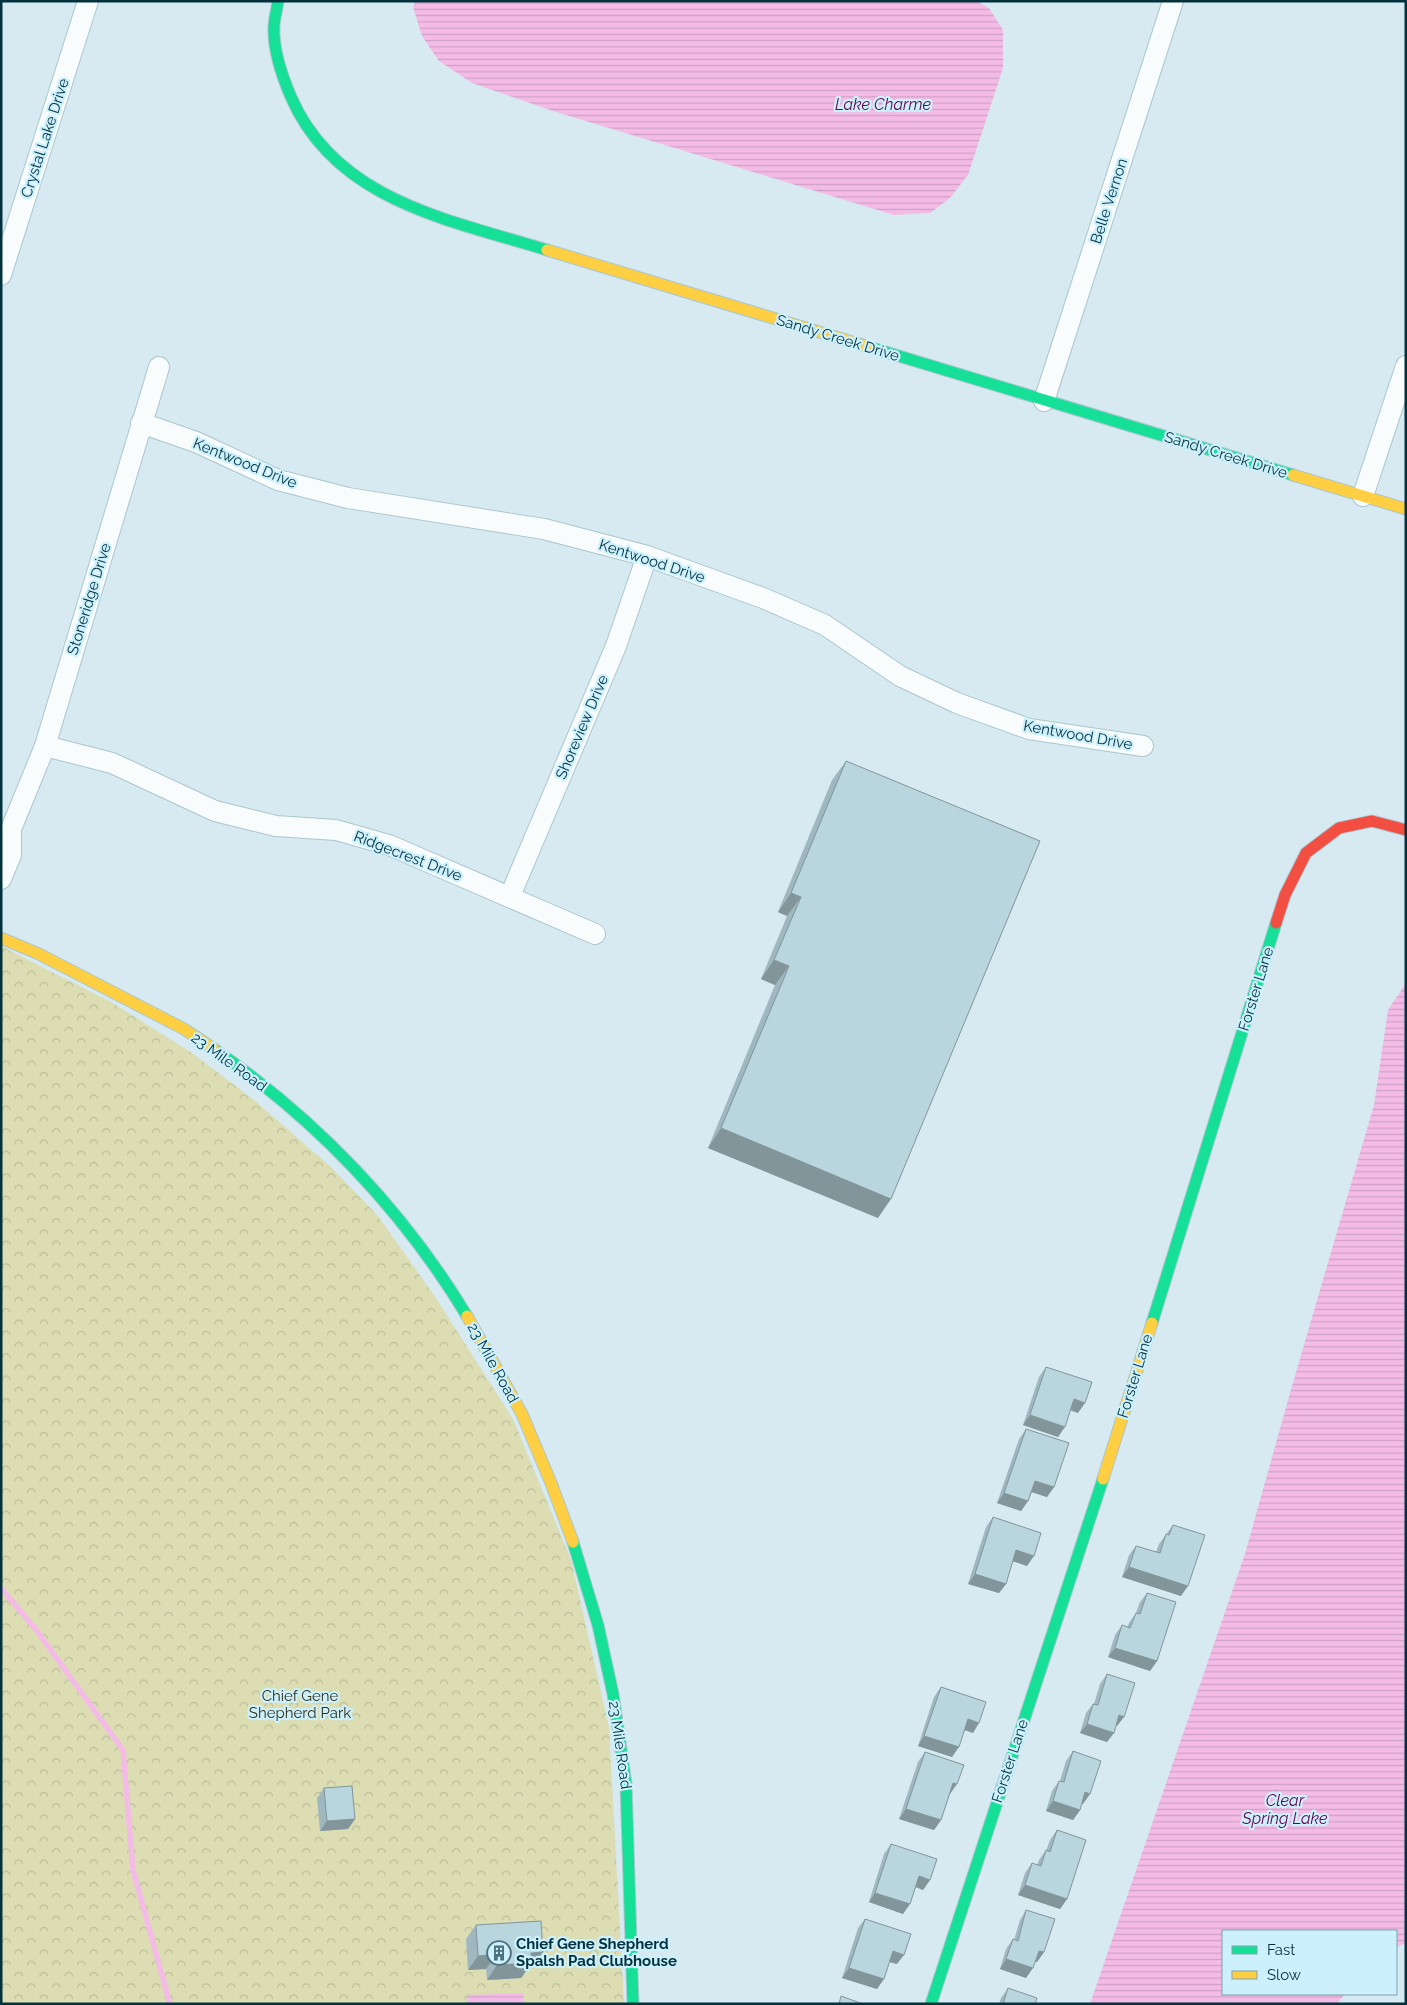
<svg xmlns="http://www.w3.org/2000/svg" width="1407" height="2005" font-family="Raleway,sans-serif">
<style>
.forest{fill:url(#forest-crowns)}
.water{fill:url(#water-rules)}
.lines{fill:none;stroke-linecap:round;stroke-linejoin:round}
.stream{stroke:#f3bbe6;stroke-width:5.5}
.street-casing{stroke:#aac6cf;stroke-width:22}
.fast-casing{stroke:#aac6cf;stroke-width:13}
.slow-casing{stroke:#aac6cf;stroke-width:13}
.jam-casing{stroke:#aac6cf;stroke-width:13}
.street{stroke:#f9fcfd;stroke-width:20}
.fast{stroke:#16e098;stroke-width:11}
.slow{stroke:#ffcf43;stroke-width:11}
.jam{stroke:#f24e42;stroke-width:11}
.wall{fill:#9fb7bf}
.shaded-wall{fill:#82959b}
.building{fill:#b9d5de;stroke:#82959b}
.labels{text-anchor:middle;stroke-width:4.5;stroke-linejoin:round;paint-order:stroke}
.street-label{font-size:15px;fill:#03323e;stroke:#ccf0fc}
.park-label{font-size:15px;fill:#332f18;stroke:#ccf0fc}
.poi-label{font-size:15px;font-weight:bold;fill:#03323e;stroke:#ccf0fc;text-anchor:start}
.water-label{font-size:16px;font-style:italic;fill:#650050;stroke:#ccf0fc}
</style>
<defs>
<pattern id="forest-crowns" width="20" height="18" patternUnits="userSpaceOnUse" patternTransform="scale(1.25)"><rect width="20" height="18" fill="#dcddb2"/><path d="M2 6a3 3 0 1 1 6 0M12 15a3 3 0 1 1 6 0" fill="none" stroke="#bbbe9a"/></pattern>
<pattern id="water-rules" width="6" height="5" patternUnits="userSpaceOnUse" patternTransform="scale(1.25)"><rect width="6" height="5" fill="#f3bbe6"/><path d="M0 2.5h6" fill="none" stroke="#cfa1c6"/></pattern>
</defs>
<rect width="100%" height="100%" fill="#d7eaf1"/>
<polygon class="forest" points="1,946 111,1002 192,1053 254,1100 331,1167 378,1216 434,1295 513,1419 571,1560 609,1727 624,2004 1,2004"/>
<g class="water">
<polygon points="415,1 976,1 989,8 1003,30 1003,68 968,175 950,198 930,213 894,215 553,111 472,83 439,61 422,36 413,7"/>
<polygon points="1406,983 1406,1943 1396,1947 1396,1931 1223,1931 1223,1994 1345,1994 1337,2004 1090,2004 1245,1554 1290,1393 1374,1105 1388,1010"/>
<polygon points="523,1993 524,2004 467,2004 467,1995"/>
</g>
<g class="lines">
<polyline class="stream" points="1,1588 37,1631 123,1750 133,1870 170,2004"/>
<g class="street-casing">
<g id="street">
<polyline points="1,275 88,1"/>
<polyline points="1044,401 1173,1"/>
<polyline points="141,423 196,442 278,480 348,498 544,529 647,556 763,598 825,625 900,676 957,703 1029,729 1143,746"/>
<polyline points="1363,496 1406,366"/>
<polyline points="45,746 112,763 215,811 276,826 336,830 389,845 595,934"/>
<polyline points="1,879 11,855 11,829 45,746 159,367"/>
<polyline points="510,896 616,646 647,556"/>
</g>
</g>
<g class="fast-casing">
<g id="fast">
<path d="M 278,1 C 277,10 274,19 274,27 C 273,50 282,76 291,97 C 336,201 450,220 547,250"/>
<polyline points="869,347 1293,475"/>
<path d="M 214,1049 C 316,1119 403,1210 467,1316"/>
<polyline points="1152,1323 1276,923"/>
<polyline points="573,1542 598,1625 613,1694 626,1784 633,2004"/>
<polyline points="931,2004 1103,1479"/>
</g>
</g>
<g class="slow-casing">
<g id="slow">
<polyline points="547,250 869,347"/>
<polyline points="1293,475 1406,509"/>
<polyline points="1,938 39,954 184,1029 214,1049"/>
<polyline points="467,1316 522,1414 551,1483 573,1542"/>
<polyline points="1103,1479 1152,1323"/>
</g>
</g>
<g class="jam-casing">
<polyline id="jam" points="1276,923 1285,895 1306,853 1339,828 1372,821 1406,830"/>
</g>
<use href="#street" class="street"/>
<use href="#fast" class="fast"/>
<use href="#slow" class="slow"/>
<use href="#jam" class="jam"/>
</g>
<g class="wall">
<polygon points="846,761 878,1218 708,1148 775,985 761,979 787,916 778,912 832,780"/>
<polygon points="1046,1367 1078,1413 1070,1410 1058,1437 1023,1425 1039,1377"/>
<polygon points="1026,1429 1054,1487 1047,1497 1032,1492 1028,1501 1021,1511 997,1503 1019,1439"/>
<polygon points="993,1517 1027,1566 1013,1561 1006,1584 999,1593 968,1584 986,1527"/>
<polygon points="1173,1525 1181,1596 1122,1577 1129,1555 1136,1546 1156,1552 1159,1544"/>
<polygon points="1147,1593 1157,1661 1150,1671 1108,1657 1115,1635 1122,1625 1127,1627 1129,1623 1136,1613 1140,1602"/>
<polygon points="1107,1674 1117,1726 1116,1726 1107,1742 1080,1733 1086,1713 1093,1704 1094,1704 1100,1684"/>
<polygon points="941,1687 973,1733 965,1730 952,1757 918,1746 934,1697"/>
<polygon points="1073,1751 1083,1804 1082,1803 1080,1810 1073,1820 1046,1811 1052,1791 1059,1781 1060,1781 1066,1761"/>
<polygon points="925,1752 950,1794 941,1820 934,1830 899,1819 918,1762"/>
<polygon points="324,1788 355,1819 348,1829 320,1831 317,1798"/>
<polygon points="1057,1830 1067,1899 1060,1909 1018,1895 1025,1873 1032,1863 1037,1865 1039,1860 1046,1850 1046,1851 1050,1840"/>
<polygon points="891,1844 930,1880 923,1890 916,1887 903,1914 869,1902 884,1854"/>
<polygon points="1026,1910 1044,1952 1037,1962 1035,1962 1026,1978 1000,1969 1006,1949 1013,1939 1014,1940 1020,1920"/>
<polygon points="865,1919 897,1964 889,1962 877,1989 842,1978 858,1928"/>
<polygon points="476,1925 532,1967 529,1967 521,1978 487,1980 486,1969 468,1970 466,1939"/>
<polygon points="1008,1988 1035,2004 999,2004 1001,1998"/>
</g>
<g class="shaded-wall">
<polygon points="791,893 801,897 787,916 778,912"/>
<polygon points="774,960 789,966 775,985 761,979"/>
<polygon points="721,1128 891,1199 878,1218 708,1148"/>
<polygon points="1074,1399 1085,1403 1078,1413 1067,1409"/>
<polygon points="1030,1415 1065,1427 1058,1437 1023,1425"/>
<polygon points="1035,1481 1054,1487 1047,1497 1028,1491"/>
<polygon points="1004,1493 1028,1501 1021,1511 997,1503"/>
<polygon points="1016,1550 1034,1556 1027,1566 1009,1560"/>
<polygon points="1129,1567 1188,1586 1181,1596 1122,1577"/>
<polygon points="975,1574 1006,1584 999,1593 968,1584"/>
<polygon points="1115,1648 1157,1661 1150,1671 1108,1657"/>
<polygon points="1119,1715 1124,1717 1117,1726 1113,1725"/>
<polygon points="968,1719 979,1723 973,1733 962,1729"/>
<polygon points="1087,1724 1114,1733 1107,1742 1080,1733"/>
<polygon points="924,1736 959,1747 952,1757 918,1746"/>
<polygon points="953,1783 957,1784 950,1794 946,1793"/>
<polygon points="1085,1792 1090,1794 1083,1804 1078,1802"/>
<polygon points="1053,1801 1080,1810 1073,1820 1046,1811"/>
<polygon points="906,1809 941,1820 934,1830 899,1819"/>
<polygon points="355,1819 348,1829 320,1831 327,1821"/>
<polygon points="919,1876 930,1880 923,1890 913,1886"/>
<polygon points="1025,1885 1067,1899 1060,1909 1018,1895"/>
<polygon points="875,1893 910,1904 903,1914 869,1902"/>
<polygon points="893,1951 904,1955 897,1964 886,1961"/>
<polygon points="1039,1951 1044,1952 1037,1962 1032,1961"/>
<polygon points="543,1952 532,1967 529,1967 521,1978 487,1980 497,1965 531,1953"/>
<polygon points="497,1954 486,1969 468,1970 478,1956"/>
<polygon points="1006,1959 1033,1968 1026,1978 1000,1969"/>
<polygon points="849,1968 884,1979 877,1989 842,1978"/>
</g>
<g class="building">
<polygon points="846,761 1040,841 891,1199 721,1128 789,966 774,960 801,897 791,893"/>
<polygon points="1046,1367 1092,1382 1085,1403 1074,1399 1065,1427 1030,1415"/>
<polygon points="1026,1429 1069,1443 1054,1487 1035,1481 1028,1501 1004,1493"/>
<polygon points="993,1517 1041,1533 1034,1556 1016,1550 1006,1584 975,1574"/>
<polygon points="1173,1525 1205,1535 1188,1586 1129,1567 1136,1546 1160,1553 1166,1534 1169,1535"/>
<polygon points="1147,1593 1176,1602 1157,1661 1115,1648 1122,1625 1130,1628 1136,1613 1140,1614"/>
<polygon points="1107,1674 1135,1683 1124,1717 1119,1715 1114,1733 1087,1724 1093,1704 1098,1705"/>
<polygon points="941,1687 986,1702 979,1723 968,1719 959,1747 924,1736"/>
<polygon points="1073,1751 1101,1761 1090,1794 1085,1792 1080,1810 1053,1801 1059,1781 1064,1782"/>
<polygon points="925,1752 964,1765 957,1784 953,1783 941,1820 906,1809"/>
<polygon points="352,1786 355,1819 327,1821 324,1788"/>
<polygon points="1057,1830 1086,1840 1067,1899 1025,1885 1032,1863 1041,1866 1046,1850 1050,1852"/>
<polygon points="891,1844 937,1859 930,1880 919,1876 910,1904 875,1893"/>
<polygon points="1026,1910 1055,1919 1044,1952 1039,1951 1033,1968 1006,1959 1013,1939 1018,1941"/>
<polygon points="865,1919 911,1934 904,1955 893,1951 884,1979 849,1968"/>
<polygon points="541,1921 543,1952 531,1953 531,1963 497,1965 497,1954 478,1956 476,1925"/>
<polygon points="1008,1988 1037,1998 1035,2004 1003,2004"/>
<polygon points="841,1996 863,2004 839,2004"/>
</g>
<defs>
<g id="building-ring" transform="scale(1.25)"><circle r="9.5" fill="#ccf0fc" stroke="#4d727d" stroke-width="1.5"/><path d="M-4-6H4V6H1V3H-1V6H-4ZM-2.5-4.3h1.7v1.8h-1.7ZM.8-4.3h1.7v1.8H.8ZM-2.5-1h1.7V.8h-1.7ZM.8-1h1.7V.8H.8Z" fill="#4d727d"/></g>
</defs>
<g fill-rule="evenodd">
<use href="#building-ring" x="499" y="1953"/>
</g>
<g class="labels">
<g class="street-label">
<text transform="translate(45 138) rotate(-72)" y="5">Crystal Lake Drive</text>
<text transform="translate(1109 201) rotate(-72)" y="5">Belle Vernon</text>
<text transform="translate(838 338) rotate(17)" y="5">Sandy Creek Drive</text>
<text transform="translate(1226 455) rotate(17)" y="5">Sandy Creek Drive</text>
<text transform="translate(245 463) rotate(22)" y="5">Kentwood Drive</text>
<text transform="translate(652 561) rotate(18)" y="5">Kentwood Drive</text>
<text transform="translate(89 599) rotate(-73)" y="5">Stoneridge Drive</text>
<text transform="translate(582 727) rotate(-67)" y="5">Shoreview Drive</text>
<text transform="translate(1078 735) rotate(10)" y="5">Kentwood Drive</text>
<text transform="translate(408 856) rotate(21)" y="5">Ridgecrest Drive</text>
<text transform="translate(1256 989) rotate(-73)" y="5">Forster Lane</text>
<text transform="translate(229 1062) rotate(36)" y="5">23 Mile Road</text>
<text transform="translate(493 1363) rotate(61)" y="5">23 Mile Road</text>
<text transform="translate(1135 1376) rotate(-73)" y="5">Forster Lane</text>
<text transform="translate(620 1745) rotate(82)" y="5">23 Mile Road</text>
<text transform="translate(1010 1761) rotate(-72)" y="5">Forster Lane</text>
</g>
<g class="park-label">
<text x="300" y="1701">Chief Gene<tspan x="300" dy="17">Shepherd Park</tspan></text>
</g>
<g class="poi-label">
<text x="516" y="1949">Chief Gene Shepherd<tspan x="516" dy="17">Spalsh Pad Clubhouse</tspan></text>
</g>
<g class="water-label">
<text x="883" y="110">Lake Charme</text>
<text x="1285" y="1806">Clear<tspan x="1285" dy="18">Spring Lake</tspan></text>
</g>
</g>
<rect width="1407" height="2005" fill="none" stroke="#03323e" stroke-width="5"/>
<rect x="1222" y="1930" width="175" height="65" fill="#ccf0fc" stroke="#7ca4b0"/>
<rect x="1232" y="1946" width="25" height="8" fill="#16e098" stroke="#7ca4b0"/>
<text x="1267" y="1955" font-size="15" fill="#03323e">Fast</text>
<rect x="1232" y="1971" width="25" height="8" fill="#ffcf43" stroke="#7ca4b0"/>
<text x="1267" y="1980" font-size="15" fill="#03323e">Slow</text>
</svg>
